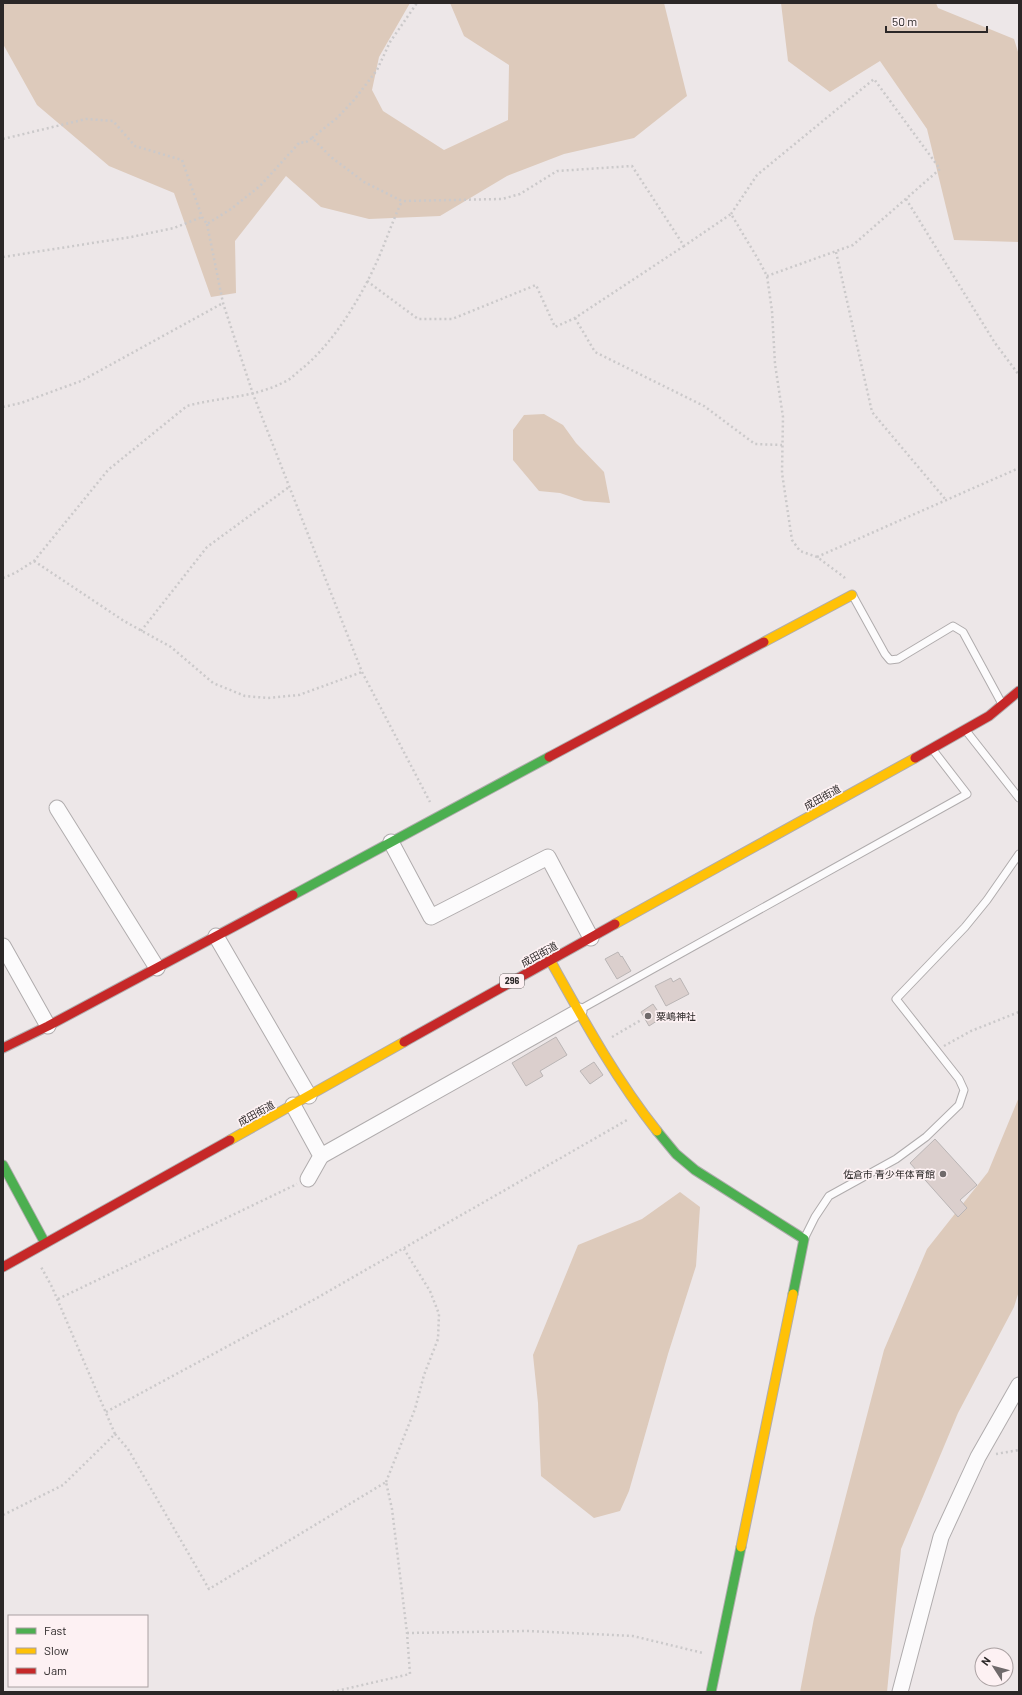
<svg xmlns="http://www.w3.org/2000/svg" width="1022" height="1695" font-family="Barlow,'Noto Sans JP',sans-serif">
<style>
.green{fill:#ddcabb}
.building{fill:#dbcfcd;stroke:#bab5b5}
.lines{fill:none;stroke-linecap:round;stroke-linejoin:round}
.lane-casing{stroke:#b0acad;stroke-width:9}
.street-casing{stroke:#b0acad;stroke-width:17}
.fast-casing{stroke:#b0acad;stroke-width:11}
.slow-casing{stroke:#b0acad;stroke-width:11}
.jam-casing{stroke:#b0acad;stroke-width:11}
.path{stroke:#cbc9ca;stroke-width:2.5;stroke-dasharray:2 3;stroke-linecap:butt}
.lane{stroke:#fcfbfc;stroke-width:7}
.street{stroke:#fcfbfc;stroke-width:15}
.fast{stroke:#4caf50;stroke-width:9}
.slow{stroke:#ffc107;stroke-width:9}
.jam{stroke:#c62828;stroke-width:9}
.poi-dot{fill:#6f6a6b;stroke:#fdf1f3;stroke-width:1.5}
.labels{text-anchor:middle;stroke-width:3.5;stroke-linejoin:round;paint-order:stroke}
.shield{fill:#fdf1f3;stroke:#6a6464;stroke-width:1}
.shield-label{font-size:9px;font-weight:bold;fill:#2b2727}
.street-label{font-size:10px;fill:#2b2727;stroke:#fdf1f3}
.poi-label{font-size:10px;fill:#2b2727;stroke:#fdf1f3;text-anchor:start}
</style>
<rect width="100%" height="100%" fill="#ede7e8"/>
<g class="green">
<polygon points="3,3 410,3 379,57 372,90 383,111 444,150 508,120 509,65 464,36 450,3 664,3 687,96 634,138 564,154 507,176 440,216 369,219 321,207 286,176 235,241 236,293 211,297 174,193 109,166 37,105 3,44"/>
<polygon points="781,3 936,3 938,8 1014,39 1019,55 1019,242 954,240 927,129 880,61 830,92 788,61"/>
<polygon points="544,414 563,425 576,443 604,472 610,503 584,501 560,493 539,491 513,460 513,430 524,415"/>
<polygon points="1019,1097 1019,1291 1014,1307 958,1413 901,1549 887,1692 800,1692 814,1618 884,1350 927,1249 988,1172"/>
<polygon points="680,1192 700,1207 696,1266 668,1354 629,1491 620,1511 594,1518 541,1476 538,1403 533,1355 578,1245 642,1219"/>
</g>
<g class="building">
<polygon points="618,952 621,957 622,956 631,971 617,979 605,959"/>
<polygon points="671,978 673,982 680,978 689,994 666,1006 655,986"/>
<polygon points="653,1004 659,1013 657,1014 660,1019 649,1026 641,1012"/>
<polygon points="556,1037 567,1055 540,1071 543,1076 526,1086 512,1063"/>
<polygon points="594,1062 603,1075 590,1084 580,1071"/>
<polygon points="935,1139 977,1185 960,1200 967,1208 958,1217 910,1163"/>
</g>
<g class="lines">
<g class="lane-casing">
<g id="lane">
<polyline points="853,596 885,654 890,660 898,659 953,626 963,632 1001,702"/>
<polyline points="967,732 1019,798"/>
<polyline points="581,1009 967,794 933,750"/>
<polyline points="805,1237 815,1217 829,1196 896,1159 926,1137 959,1105 964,1090 959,1079 896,999 965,927 987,900 1019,854"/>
</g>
</g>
<g class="street-casing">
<g id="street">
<polyline points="57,808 157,968"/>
<polyline points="391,842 431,917 548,857 591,938"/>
<polyline points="216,936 309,1096"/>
<polyline points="3,946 48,1026"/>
<polyline points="293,1105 321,1156 308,1179"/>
<polyline points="321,1156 579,1011"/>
<polyline points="900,1692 941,1537 978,1457 1019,1385"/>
</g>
</g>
<g class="fast-casing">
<g id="fast">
<polyline points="293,895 549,757"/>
<polyline points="657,1131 676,1154 695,1170 804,1239 793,1294"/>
<polyline points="3,1165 45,1243"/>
<polyline points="711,1692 741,1547"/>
</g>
</g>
<g class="slow-casing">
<g id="slow">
<polyline points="764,642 852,595"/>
<polyline points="615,924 915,758"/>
<path d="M 550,960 C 583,1019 615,1078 657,1131"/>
<polyline points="230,1140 404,1042"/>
<polyline points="741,1547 793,1294"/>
</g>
</g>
<g class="jam-casing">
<g id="jam">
<polyline points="549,757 764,642"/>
<polyline points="915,758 989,716 1019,691"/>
<polyline points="404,1042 615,924"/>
<polyline points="3,1048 48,1026 293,895"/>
<polyline points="3,1267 230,1140"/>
</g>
</g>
<g class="path">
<polyline points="312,138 337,118 354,100 377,70 390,42 417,3"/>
<polyline points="3,139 86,119 113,121 135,146 182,160 202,217 207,224 231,209 260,186 300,142 305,143 312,138 331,157 364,182 402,201 502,199 520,194 557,171 632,166 684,246 731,214 758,259 767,276 772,311 775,364 783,417 782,473 792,540 800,551 817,557 844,577 845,580"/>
<polyline points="906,199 995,343 1019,375"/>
<polyline points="731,214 757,175 874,79 940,169 853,245 767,276"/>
<polyline points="207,224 223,303 253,394 362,672 430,802"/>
<polyline points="836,252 872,412 946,500"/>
<polyline points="3,257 131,237 174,228 202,217"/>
<polyline points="367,281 418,319 452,319 536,285 555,327 575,318 684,246"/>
<polyline points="575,318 595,352 704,406 755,444 782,445"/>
<polyline points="3,407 21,403 81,381 223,303"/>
<polyline points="817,557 1019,468"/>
<polyline points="34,561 124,621 171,647 213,683 245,696 268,698 299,695 362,672"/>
<path d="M 3,578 L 15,573 L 34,561 L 108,470 L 187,406 C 219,397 254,398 284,382 C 290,380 294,375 299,371 C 334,344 364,293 381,252 C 388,235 394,218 402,201"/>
<polyline points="141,631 207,547 289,487"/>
<polyline points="612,1037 641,1020"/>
<polyline points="944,1046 971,1031 1019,1012"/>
<polyline points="58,1299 297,1184"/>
<polyline points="106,1412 315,1299 627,1120"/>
<polyline points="115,1434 128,1449 209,1589 386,1482 392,1509 407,1633 410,1674 332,1692"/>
<polyline points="996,1454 1019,1450"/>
<polyline points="386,1482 415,1409 424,1375 438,1339 439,1314 430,1291 404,1249"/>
<polyline points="3,1515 63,1485 115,1434 52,1287 40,1265"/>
<polyline points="407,1633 529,1631 633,1636 703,1653"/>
</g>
<use href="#lane" class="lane"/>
<use href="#street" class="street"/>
<use href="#fast" class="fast"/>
<use href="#slow" class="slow"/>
<use href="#jam" class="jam"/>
</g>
<g class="poi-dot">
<circle cx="648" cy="1016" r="4"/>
<circle cx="943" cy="1174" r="4"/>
</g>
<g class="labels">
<rect class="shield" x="500" y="974" width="24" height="14" rx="3"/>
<g class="shield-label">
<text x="512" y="984">296</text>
</g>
<g class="street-label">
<text transform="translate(822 797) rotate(-29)" y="4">成田街道</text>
<text transform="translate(539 954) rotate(-29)" y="4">成田街道</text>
<text transform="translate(256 1113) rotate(-29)" y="4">成田街道</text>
</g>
<g class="poi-label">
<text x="656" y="1020">粟嶋神社</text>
<text x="935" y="1178" text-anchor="end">佐倉市 青少年体育館</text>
</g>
</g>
<rect width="1022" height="1695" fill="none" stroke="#2b2727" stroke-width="8"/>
<rect x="8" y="1615" width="140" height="72" fill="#fdf1f3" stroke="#a9a0a1"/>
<rect x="16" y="1628" width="20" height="6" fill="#4caf50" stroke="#a9a0a1"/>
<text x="44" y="1635" font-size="12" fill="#2b2727">Fast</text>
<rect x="16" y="1648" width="20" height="6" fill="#ffc107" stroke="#a9a0a1"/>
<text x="44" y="1655" font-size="12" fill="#2b2727">Slow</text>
<rect x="16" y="1668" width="20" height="6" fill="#c62828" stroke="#a9a0a1"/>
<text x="44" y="1675" font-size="12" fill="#2b2727">Jam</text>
<g transform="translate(994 1667) rotate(306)"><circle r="19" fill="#fdf1f3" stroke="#a9a0a1"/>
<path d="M0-3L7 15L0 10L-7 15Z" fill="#6f6a6b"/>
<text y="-6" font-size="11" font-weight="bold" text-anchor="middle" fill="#2b2727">N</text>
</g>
<path d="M886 26v6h101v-6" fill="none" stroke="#2b2727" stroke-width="2"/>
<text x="892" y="26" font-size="12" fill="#2b2727" stroke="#fdf1f3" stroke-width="3" paint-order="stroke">50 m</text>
</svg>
